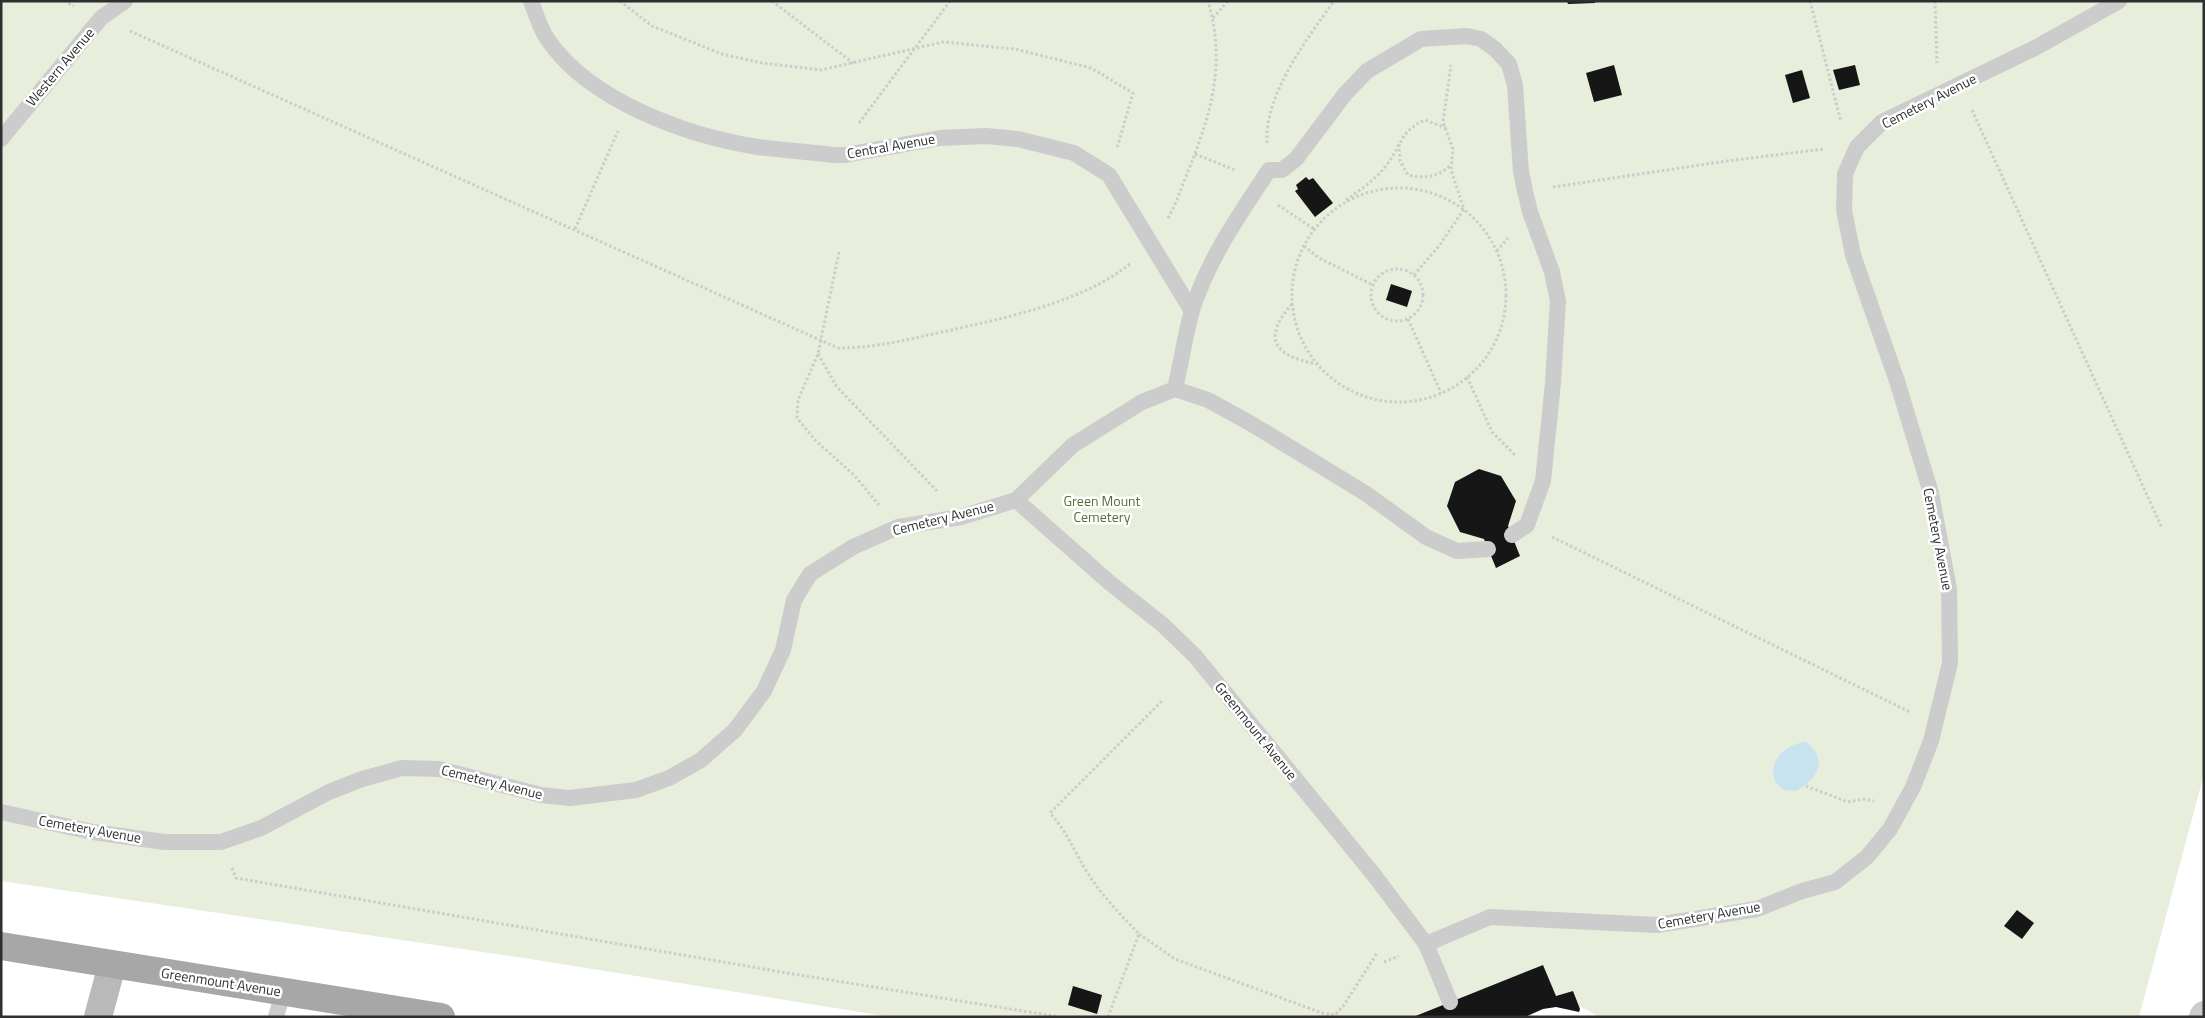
<svg xmlns="http://www.w3.org/2000/svg" width="2205" height="1018" font-family="'Titillium Web',sans-serif">
	<rect width="100%" height="100%" fill="#fff"/>
	<polygon fill="#e7eedb" points="1,1 2204,1 2204,774 2139,1017 1600,1017 1579,1006 1573,991 1556,996 1543,965 1413,1017 891,1017 524,958 1,881"/>
	<path fill="#c6e3ef" d="M1806,742C1829,760 1818,779 1796,791L1784,790C1780,787 1775,783 1774,778C1769,758 1789,743 1806,742Z"/>
	<g fill="#161616">
		<polygon points="1567,1 1595,1 1595,3 1568,4"/>
		<polygon points="1614,65 1622,95 1594,102 1586,73"/>
		<polygon points="1855,65 1860,85 1839,90 1833,70"/>
		<polygon points="1802,70 1810,98 1793,103 1785,75"/>
		<polygon points="1306,177 1309,180 1313,178 1333,203 1315,217 1295,191 1298,189 1296,185"/>
		<polygon points="1391,284 1412,291 1407,307 1386,300"/>
		<polygon points="1479,469 1501,476 1516,501 1508,526 1520,556 1496,568 1484,539 1460,532 1447,506 1455,482"/>
		<polygon points="2017,910 2034,923 2022,939 2004,926"/>
		<polygon points="1543,965 1556,996 1573,991 1580,1009 1579,1012 1556,1007 1543,1009 1525,1017 1413,1017"/>
		<polygon points="1073,986 1102,995 1097,1014 1068,1005"/>
	</g>
	<g fill="none" stroke-linecap="round" stroke-linejoin="round">
		<g stroke="#ccc" stroke-width="3" stroke-dasharray="2.5 2.5" stroke-linecap="butt">
			<polyline points="64,1 74,6"/>
			<polyline points="620,1 652,26 722,54 762,63 821,70 943,42 1015,49 1091,68 1133,93 1117,148"/>
			<polyline points="772,1 853,63"/>
			<polyline points="1810,1 1841,122"/>
			<polyline points="1935,1 1937,63"/>
			<polyline points="1213,18 1228,1"/>
			<path d="M130,31L838,348C878,348 908,339 947,331C1004,318 1084,302 1131,263"/>
			<polyline points="1972,110 2162,528"/>
			<polyline points="859,123 950,1"/>
			<path d="M1267,143C1264,95 1307,39 1334,1"/>
			<path d="M1399,144L1400,161L1408,175C1427,179 1437,177 1451,165"/>
			<polyline points="1195,154 1235,170"/>
			<polyline points="1553,187 1727,161 1824,149"/>
			<circle cx="1399" cy="295" r="107"/>
			<path d="M1346,200C1360,190 1375,180 1385,167C1401,148 1399,131 1425,120L1446,128"/>
			<polyline points="1278,205 1314,229"/>
			<path d="M1168,218C1177,203 1182,185 1189,169C1212,111 1226,63 1208,1"/>
			<polyline points="575,229 618,131"/>
			<polyline points="1304,246 1319,258 1373,285"/>
			<polyline points="1497,251 1508,238"/>
			<polyline points="839,252 818,354 798,400 797,418 816,441 854,475 879,505"/>
			<circle cx="1397" cy="295" r="26"/>
			<polyline points="1414,275 1439,246 1464,209 1451,170 1453,149 1443,122 1451,65"/>
			<path d="M1292,304C1262,339 1273,355 1316,364"/>
			<polyline points="1408,319 1441,393"/>
			<polyline points="818,354 837,387 937,491"/>
			<polyline points="1467,377 1492,432 1516,456"/>
			<polyline points="1552,537 1910,712"/>
			<polyline points="1806,786 1848,802 1864,799 1874,801"/>
			<polyline points="232,868 236,878 793,974 1060,1017"/>
			<polyline points="1139,934 1175,959 1322,1013 1335,1015 1344,1005 1377,953"/>
			<polyline points="1384,962 1399,956"/>
			<path d="M1108,1017L1139,934C1121,915 1103,897 1089,875C1074,852 1069,834 1050,813L1162,701"/>
		</g>
		<g stroke="#ccc" stroke-width="16">
			<path d="M531,1C536,14 540,29 548,40C590,101 687,136 758,147C783,150 809,152 834,155H845L940,138L986,136L1018,139L1074,153L1109,175L1192,311"/>
			<polyline points="1,139 101,18 125,1"/>
			<path d="M1175,389C1181,363 1185,336 1192,310C1209,258 1239,215 1269,170H1282L1296,159L1345,94L1367,71L1421,39L1467,36L1481,39L1495,49L1509,64L1515,85L1521,172L1525,191L1530,212L1552,272L1558,301L1553,383L1543,481L1527,525L1512,535"/>
			<polyline points="1016,500 1110,583 1163,625 1195,656 1374,875 1426,944 1450,1002"/>
			<polyline points="1,812 93,832 164,842 221,842 261,828 329,792 362,779 402,768 439,769 541,795 570,798 636,790 669,778 701,760 735,730 764,691 783,650 794,600 810,574 853,547 898,527 961,517 1016,500 1073,445 1142,402 1175,389 1208,400 1250,423 1365,493 1426,537 1457,551 1488,549"/>
			<polyline points="1426,944 1490,917 1657,925 1757,909 1802,891 1835,882 1867,857 1890,829 1913,787 1931,741 1950,663 1949,589 1931,493 1897,381 1853,255 1844,210 1845,174 1857,147 1882,122 2035,48 2119,1"/>
			<polyline points="276,1017 283,992"/>
		</g>
		<polyline stroke="#ccc" stroke-width="28" points="2203,1017 2204,1015"/>
		<polyline stroke="#b9b9b9" stroke-width="28" points="98,1017 112,965"/>
		<polyline stroke="#a7a7a7" stroke-width="28" points="1,946 441,1017"/>
	</g>
	<g text-anchor="middle" stroke-width="5" stroke-linejoin="round" paint-order="stroke">
		<g font-size="14" fill="#2f2f2f" stroke="#fff">
			<text transform="translate(60 67) rotate(-50)" y="5">Western Avenue</text>
			<text transform="translate(1929 101) rotate(-27)" y="5">Cemetery Avenue</text>
			<text transform="translate(891 146) rotate(-10)" y="5">Central Avenue</text>
			<text transform="translate(943 518) rotate(-14)" y="5">Cemetery Avenue</text>
			<text transform="translate(1938 539) rotate(79)" y="5">Cemetery Avenue</text>
			<text transform="translate(1256 731) rotate(51)" y="5">Greenmount Avenue</text>
			<text transform="translate(492 782) rotate(14)" y="5">Cemetery Avenue</text>
			<text transform="translate(90 829) rotate(10)" y="5">Cemetery Avenue</text>
			<text transform="translate(1709 915) rotate(-10)" y="5">Cemetery Avenue</text>
			<text transform="translate(221 982) rotate(9)" y="5">Greenmount Avenue</text>
		</g>
		<g font-size="14" fill="#576f38" stroke="#fff">
			<text x="1102" y="506">Green Mount<tspan x="1102" dy="16">Cemetery</tspan></text>
		</g>
	</g>
	<rect width="2205" height="1018" fill="none" stroke="#2f2f2f" stroke-width="5"/>
</svg>
